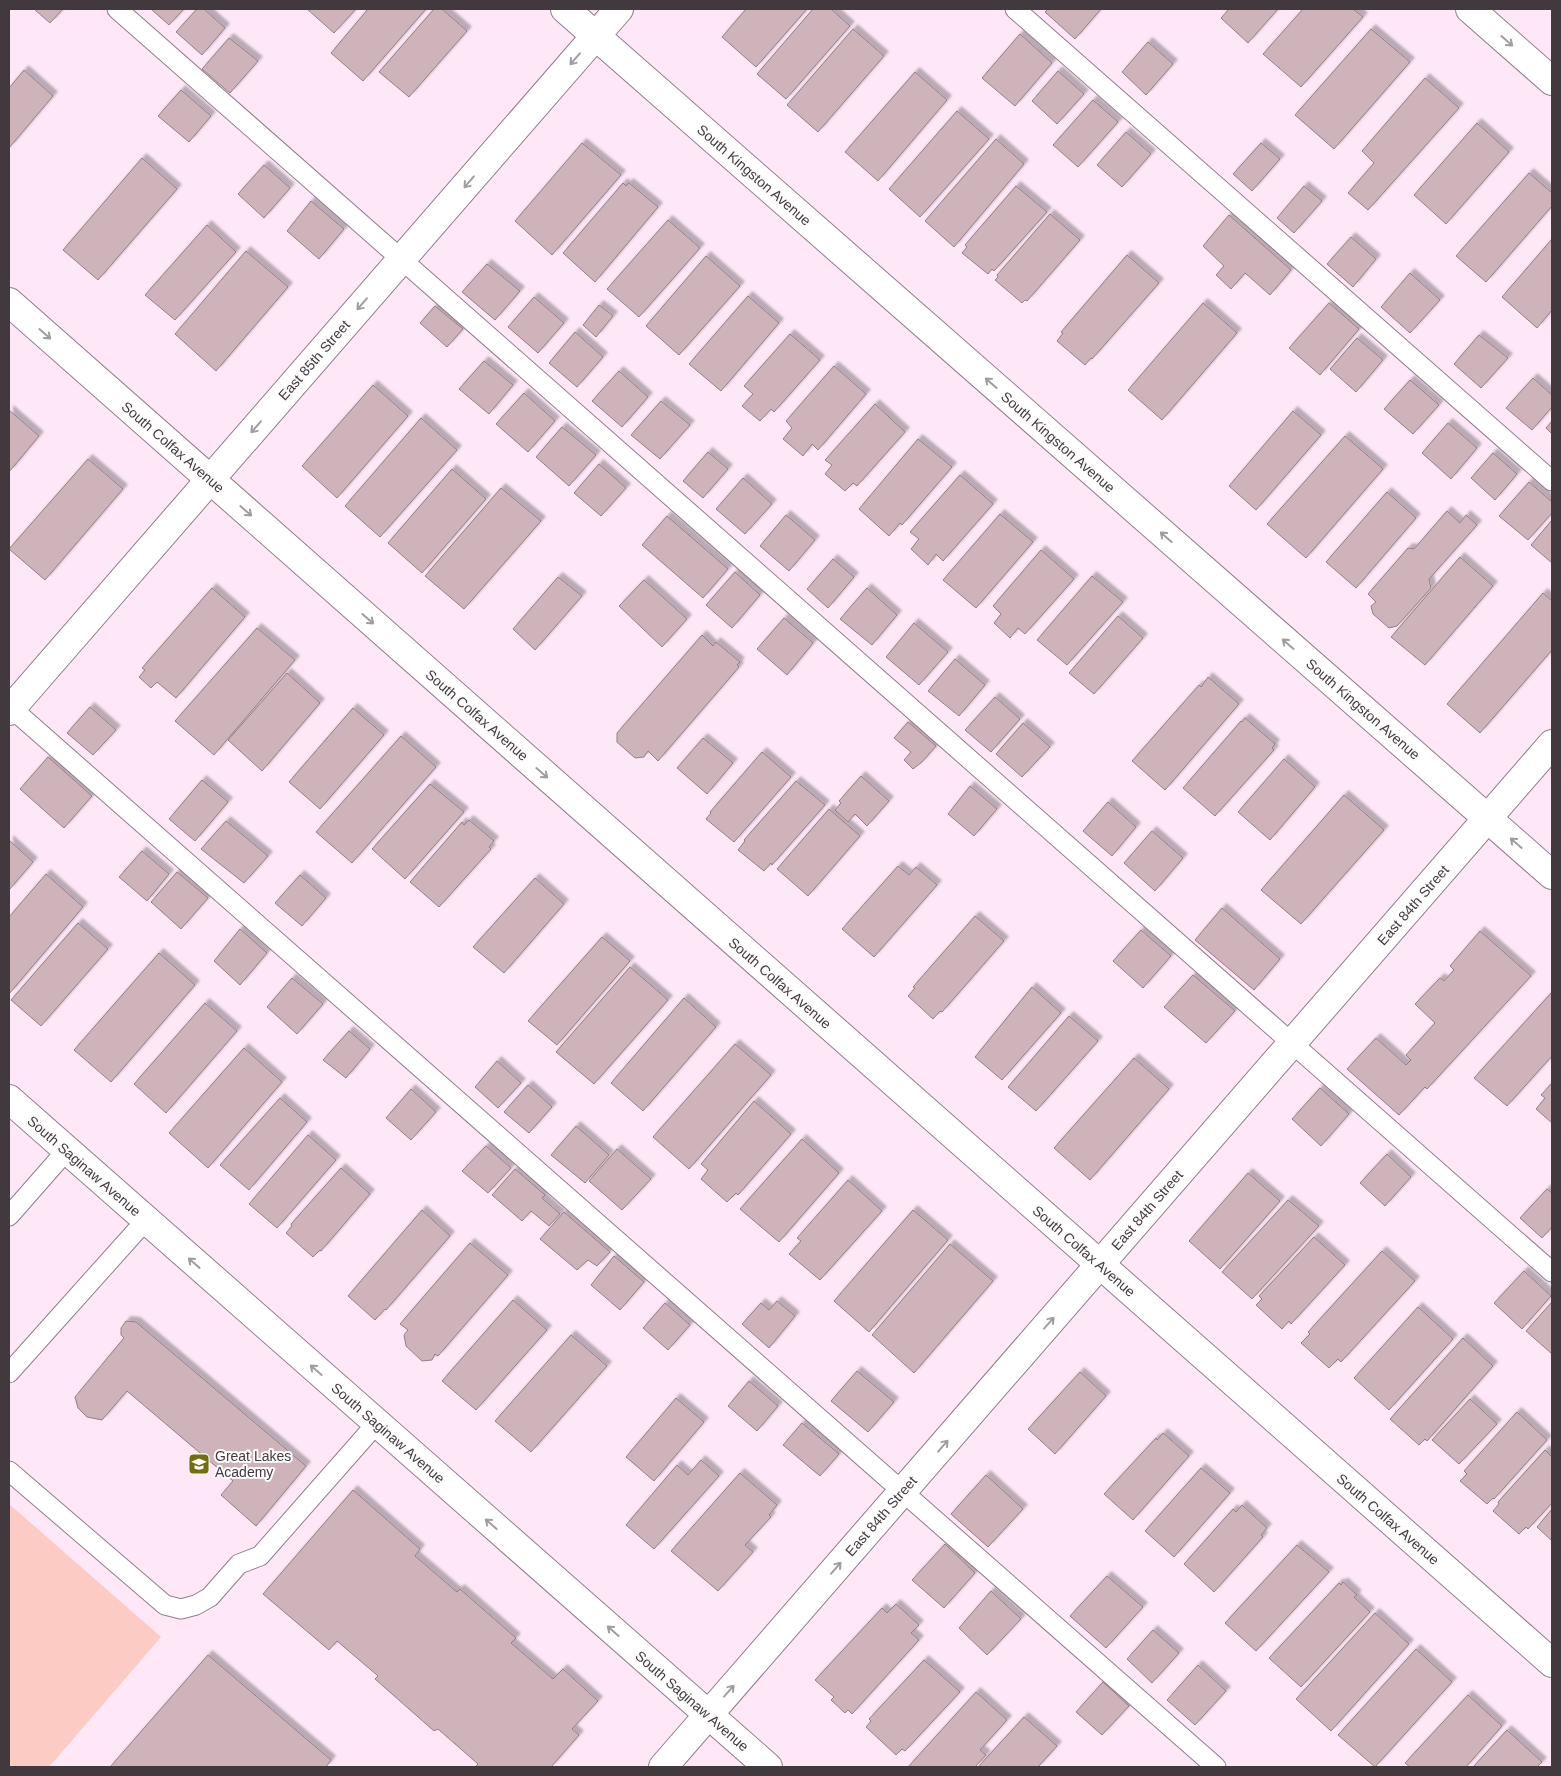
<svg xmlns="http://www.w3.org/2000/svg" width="1561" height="1776" font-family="Helvetica,sans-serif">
	<defs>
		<filter id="shadow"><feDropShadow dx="4.5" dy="-4.5" stdDeviation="1" flood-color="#0004"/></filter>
	</defs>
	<rect width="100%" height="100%" fill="#fee8f7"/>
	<polygon fill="#fbcbc4" points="9,1504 161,1637 49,1767 9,1767"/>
	<g fill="#ceb4ba" stroke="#967e84" filter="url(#shadow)">
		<polygon points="34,9 63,9 50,23"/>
		<polygon points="151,9 184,9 169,25"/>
		<polygon points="197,9 204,9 225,28 202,55 176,32"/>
		<polygon points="307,9 356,9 334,33"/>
		<polygon points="368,9 426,9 363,81 331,53"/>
		<polygon points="434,9 442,9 467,31 409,97 379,72"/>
		<polygon points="746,9 807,9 756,67 722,37"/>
		<polygon points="813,9 831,9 850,26 786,99 757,74"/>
		<polygon points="1048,9 1101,9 1075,39 1045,12"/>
		<polygon points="1229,9 1278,9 1248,43 1221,18"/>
		<polygon points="1303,9 1353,9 1363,17 1301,87 1263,54"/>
		<polygon points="853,29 884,56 818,132 787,105"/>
		<polygon points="1371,29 1410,62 1334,149 1295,115"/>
		<polygon points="1020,34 1052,63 1015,106 982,78"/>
		<polygon points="229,38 258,61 230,93 202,69"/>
		<polygon points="1148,42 1173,64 1146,95 1122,72"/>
		<polygon points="24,70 53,96 9,148 9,88"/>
		<polygon points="1058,71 1084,94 1057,124 1032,101"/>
		<polygon points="915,72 947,100 878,181 845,152"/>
		<polygon points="1425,78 1459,108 1368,210 1348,193 1374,163 1362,151"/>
		<polygon points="181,90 211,116 189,142 158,116"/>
		<polygon points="1093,100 1118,122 1078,167 1053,145"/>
		<polygon points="957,111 989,139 920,217 889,189"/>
		<polygon points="1477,123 1509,152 1446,224 1414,195"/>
		<polygon points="1126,132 1151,154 1122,187 1097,165"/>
		<polygon points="996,139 1024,164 954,247 925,221"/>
		<polygon points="582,143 621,175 552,255 515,221"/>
		<polygon points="1261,143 1280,159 1252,191 1233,174"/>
		<polygon points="142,158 177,189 98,280 63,250"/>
		<polygon points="264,165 290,188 264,218 238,194"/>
		<polygon points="1529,173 1552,193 1552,206 1486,282 1456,256"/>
		<polygon points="623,183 626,186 629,183 658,207 595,282 563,253"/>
		<polygon points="1016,186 1047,212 994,271 992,269 988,274 962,253 967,247 965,245"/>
		<polygon points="1304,186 1322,201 1294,233 1277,218"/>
		<polygon points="311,201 344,229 319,259 287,231"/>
		<polygon points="1050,214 1080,240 1027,301 1025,300 1022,303 995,280 998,277 997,275"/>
		<polygon points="1229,215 1291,270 1270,295 1245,273 1231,289 1216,275 1224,266 1203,246"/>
		<polygon points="668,220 700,248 639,317 607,289"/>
		<polygon points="207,225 236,252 175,320 145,295"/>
		<polygon points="1351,237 1376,259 1353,287 1327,264"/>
		<polygon points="1552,239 1552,310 1537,328 1502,297"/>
		<polygon points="246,251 288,287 216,371 175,334"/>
		<polygon points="1127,255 1159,283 1092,359 1091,358 1085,365 1057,341 1063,333 1061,332"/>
		<polygon points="706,256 740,286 679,355 646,326"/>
		<polygon points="487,264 520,291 495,320 462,292"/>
		<polygon points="1410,273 1440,300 1410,333 1381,307"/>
		<polygon points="748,296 779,323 721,391 689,364"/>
		<polygon points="534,297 564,323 538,353 508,327"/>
		<polygon points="1203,303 1237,333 1162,420 1128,390"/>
		<polygon points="1329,303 1359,329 1320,375 1289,348"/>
		<polygon points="599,305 613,316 596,337 583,325"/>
		<polygon points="435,306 463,329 447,347 420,323"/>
		<polygon points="575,332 603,357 577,387 549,363"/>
		<polygon points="790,334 820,360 774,412 771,409 760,421 742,406 753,394 744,386"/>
		<polygon points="1479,335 1508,358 1481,388 1454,364"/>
		<polygon points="1357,338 1383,360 1356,392 1330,369"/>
		<polygon points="484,361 513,385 489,414 459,389"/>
		<polygon points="834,366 866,394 818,450 812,444 803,456 783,439 792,428 786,421"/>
		<polygon points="619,371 648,397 622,427 592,401"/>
		<polygon points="1533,378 1552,395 1552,407 1532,430 1506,408"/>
		<polygon points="1410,380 1439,405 1413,434 1384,409"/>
		<polygon points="373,385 408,416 337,498 302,466"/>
		<polygon points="524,393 555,421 528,452 496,424"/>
		<polygon points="661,401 690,425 660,459 631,435"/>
		<polygon points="875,404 905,432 857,486 853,483 845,491 825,474 832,465 825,460"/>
		<polygon points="9,410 39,436 9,472"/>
		<polygon points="1293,411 1321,435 1256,510 1229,486"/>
		<polygon points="421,418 457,450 380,537 345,506"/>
		<polygon points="1552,421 1552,434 1546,428"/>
		<polygon points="1448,423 1477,448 1451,479 1422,453"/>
		<polygon points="562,427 596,455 569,486 536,457"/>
		<polygon points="1345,436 1383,469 1306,558 1267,524"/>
		<polygon points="918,439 952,467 902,525 900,523 889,536 859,509"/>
		<polygon points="708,452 728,469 703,498 683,481"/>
		<polygon points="1493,453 1517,474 1495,500 1471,478"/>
		<polygon points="88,459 123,489 45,580 9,549"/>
		<polygon points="599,464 626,488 601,516 574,493"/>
		<polygon points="452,469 486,499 422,573 388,543"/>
		<polygon points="960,475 993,504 943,561 936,554 928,565 911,549 919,539 910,532"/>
		<polygon points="743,478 772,504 745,534 716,509"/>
		<polygon points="1529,482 1552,502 1552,513 1528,540 1499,516"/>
		<polygon points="501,488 541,521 464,609 425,576"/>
		<polygon points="1387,492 1416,518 1356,588 1326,562"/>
		<polygon points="1447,511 1460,523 1466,515 1477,525 1429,579 1431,588 1397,626 1389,628 1373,614 1371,606 1376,602 1368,594 1408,548 1414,549"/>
		<polygon points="1000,514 1033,542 976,608 943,580"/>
		<polygon points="786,515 815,540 789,571 760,546"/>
		<polygon points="667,516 728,569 703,598 642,545"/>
		<polygon points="1552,520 1552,563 1531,545"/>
		<polygon points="1041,550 1074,579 1025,634 1018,628 1010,638 994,623 1001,614 993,606"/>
		<polygon points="1460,557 1493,586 1425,665 1391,637"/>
		<polygon points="833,559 854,577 828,608 807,589"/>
		<polygon points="735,572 760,595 732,628 706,605"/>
		<polygon points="1092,576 1123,602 1067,665 1037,640"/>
		<polygon points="558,577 582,596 535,650 513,629"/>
		<polygon points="644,580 687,619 662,647 619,606"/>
		<polygon points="212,588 245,617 176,698 157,682 151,688 139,677 145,670 142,668"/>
		<polygon points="867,588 897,615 872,645 840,619"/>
		<polygon points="1543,593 1552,601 1552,650 1480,733 1447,704"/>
		<polygon points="1118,616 1143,638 1094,694 1069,673"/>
		<polygon points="784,618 813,643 787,675 757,649"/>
		<polygon points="914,623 948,652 919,685 886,657"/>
		<polygon points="257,628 295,660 214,755 175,721"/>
		<polygon points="702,635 713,646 716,642 740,662 737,665 739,667 658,761 648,751 644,757 635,758 617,742 617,733"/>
		<polygon points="955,659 985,685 959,716 928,691"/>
		<polygon points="287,673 320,703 262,771 228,740"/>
		<polygon points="1208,677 1239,704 1165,790 1132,761 1199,685 1201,687"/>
		<polygon points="995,697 1020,719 991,752 965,730"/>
		<polygon points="90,707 116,730 93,755 67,733"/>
		<polygon points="353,708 384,735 320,809 289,782"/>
		<polygon points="1245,718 1275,744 1272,748 1274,750 1215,816 1183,788 1241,721 1242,722"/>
		<polygon points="908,722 936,746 922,762 913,769 904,760 911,752 894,738"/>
		<polygon points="1023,723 1050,747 1022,777 996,754"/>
		<polygon points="401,736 436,767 352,863 316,832"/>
		<polygon points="703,738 733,763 707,794 677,768"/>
		<polygon points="762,752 791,777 734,842 706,819 711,813 710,812"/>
		<polygon points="48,757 92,796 64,828 20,789"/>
		<polygon points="1284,759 1315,787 1270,840 1238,812"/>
		<polygon points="861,776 889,801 867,826 855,814 848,822 835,810 841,803 839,801"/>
		<polygon points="202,780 228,802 195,841 169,819"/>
		<polygon points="796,781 825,805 772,865 771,863 764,871 738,850 745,841 744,840"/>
		<polygon points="430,784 464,812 405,879 372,849"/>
		<polygon points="970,786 997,809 974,836 948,814"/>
		<polygon points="1344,795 1384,830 1301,924 1261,890"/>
		<polygon points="1108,802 1136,827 1112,856 1083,831"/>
		<polygon points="829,809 860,836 808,896 777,869"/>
		<polygon points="469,820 494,841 489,847 491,849 439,907 410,882 462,822 464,825"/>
		<polygon points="226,821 268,856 244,883 201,849"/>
		<polygon points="1152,831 1183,858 1155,891 1124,863"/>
		<polygon points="9,840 33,862 9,890"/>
		<polygon points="142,851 169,874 147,901 119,877"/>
		<polygon points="898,866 909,875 916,867 937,885 874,957 842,929"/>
		<polygon points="177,872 208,898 181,929 151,902"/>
		<polygon points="46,874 83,907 9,994 9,917"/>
		<polygon points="300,875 326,898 302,926 275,903"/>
		<polygon points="535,878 564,904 504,973 473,947"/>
		<polygon points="1222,908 1280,959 1254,990 1195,940"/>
		<polygon points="975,916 1004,941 942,1012 940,1011 933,1019 908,996 915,988 913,987"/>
		<polygon points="78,923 108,949 41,1026 11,1000"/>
		<polygon points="240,929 267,953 240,985 214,961"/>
		<polygon points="1141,930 1171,956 1143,988 1113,961"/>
		<polygon points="1480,931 1531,976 1427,1089 1425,1087 1399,1115 1347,1069 1376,1038 1406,1065 1411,1060 1406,1055 1435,1023 1415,1004 1440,978 1444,981 1454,970 1450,966"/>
		<polygon points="602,937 630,961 557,1045 528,1021"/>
		<polygon points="159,953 195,985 111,1082 74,1050"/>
		<polygon points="630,967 668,1000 594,1084 556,1052"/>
		<polygon points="1193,975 1235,1011 1206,1043 1164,1007"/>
		<polygon points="292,978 323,1004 297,1034 267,1007"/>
		<polygon points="1032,987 1061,1013 1002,1080 975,1057"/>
		<polygon points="1552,992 1552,1056 1507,1106 1474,1078"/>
		<polygon points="684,998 716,1027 643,1111 611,1083"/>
		<polygon points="205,1003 237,1031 166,1113 134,1084"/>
		<polygon points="1069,1016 1098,1041 1036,1111 1008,1087"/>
		<polygon points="349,1031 370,1049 346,1078 323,1060"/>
		<polygon points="735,1044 771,1075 689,1169 653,1137"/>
		<polygon points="244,1048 282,1082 208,1168 169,1133"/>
		<polygon points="1134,1058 1169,1089 1090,1180 1054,1148"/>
		<polygon points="497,1061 521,1083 498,1108 475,1087"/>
		<polygon points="1552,1083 1552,1123 1536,1109 1545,1098 1541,1095"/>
		<polygon points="528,1085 552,1107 529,1133 504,1112"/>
		<polygon points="1320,1088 1349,1114 1321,1146 1292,1119"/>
		<polygon points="411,1089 436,1112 411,1140 386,1118"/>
		<polygon points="280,1098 307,1122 249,1190 220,1165"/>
		<polygon points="754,1101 791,1134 738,1195 736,1193 727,1202 701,1179 708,1170 701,1164"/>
		<polygon points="576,1126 609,1155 585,1183 551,1155"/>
		<polygon points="308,1135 336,1160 277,1228 249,1204"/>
		<polygon points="802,1139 839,1173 779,1242 740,1209"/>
		<polygon points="486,1146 511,1168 488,1193 462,1171"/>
		<polygon points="617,1149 651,1179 622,1210 589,1181"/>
		<polygon points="1387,1154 1411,1177 1385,1206 1360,1183"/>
		<polygon points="341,1168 370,1194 321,1251 320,1250 313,1257 286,1233 292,1226 291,1224"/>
		<polygon points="515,1169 545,1195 542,1198 560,1214 549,1226 531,1211 522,1221 492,1195"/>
		<polygon points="1248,1173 1280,1201 1220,1269 1189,1241"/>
		<polygon points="848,1180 882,1211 820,1280 789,1254 801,1241 797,1238"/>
		<polygon points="1547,1189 1552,1193 1552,1227 1542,1238 1520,1218"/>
		<polygon points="1288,1200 1319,1226 1252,1299 1222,1272"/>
		<polygon points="422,1210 450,1236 386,1310 385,1309 375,1320 348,1296"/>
		<polygon points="913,1210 948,1240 869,1332 834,1301"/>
		<polygon points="564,1212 610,1252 597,1266 588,1260 577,1270 540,1239"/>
		<polygon points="1314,1237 1345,1265 1291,1324 1289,1321 1282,1329 1256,1305 1262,1299 1259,1296"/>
		<polygon points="470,1243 508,1275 438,1356 435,1354 432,1360 422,1361 406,1346 404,1335 408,1330 400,1324"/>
		<polygon points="950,1244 993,1281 914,1373 872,1335"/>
		<polygon points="1382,1251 1415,1281 1341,1362 1338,1359 1329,1368 1301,1343 1310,1334 1308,1332"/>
		<polygon points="614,1256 644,1282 620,1310 591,1285"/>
		<polygon points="1524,1271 1551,1296 1522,1329 1494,1303"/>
		<polygon points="513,1300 547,1330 476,1410 442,1381"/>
		<polygon points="777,1301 795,1316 769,1348 742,1324 761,1303 769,1310"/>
		<polygon points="1552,1302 1552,1354 1526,1331"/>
		<polygon points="665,1303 690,1325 668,1350 643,1328"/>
		<polygon points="1418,1307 1453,1339 1389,1410 1354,1378"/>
		<polygon points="126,1321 136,1322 306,1466 256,1526 221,1495 233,1481 127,1391 102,1420 87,1417 78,1408 75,1397 124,1338 121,1335 121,1328"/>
		<polygon points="571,1335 607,1366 531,1452 495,1421"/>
		<polygon points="1463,1338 1493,1366 1427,1441 1425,1439 1419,1445 1390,1419"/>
		<polygon points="857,1371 894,1402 868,1432 831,1401"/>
		<polygon points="1080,1372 1106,1396 1055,1454 1028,1429"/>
		<polygon points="749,1381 778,1406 757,1431 728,1406"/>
		<polygon points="676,1398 704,1422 654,1481 626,1457"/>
		<polygon points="1470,1399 1497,1424 1459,1464 1432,1440"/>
		<polygon points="1517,1412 1547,1440 1494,1499 1493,1498 1487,1504 1460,1481 1467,1474 1464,1471"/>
		<polygon points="802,1423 839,1454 820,1476 783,1445"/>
		<polygon points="1163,1433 1189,1456 1133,1520 1104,1494 1156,1438 1157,1440"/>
		<polygon points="1545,1450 1552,1457 1552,1503 1528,1529 1526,1527 1519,1534 1493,1511 1499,1504 1498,1502"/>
		<polygon points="701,1460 719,1476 654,1549 626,1525 677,1465 688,1475"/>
		<polygon points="1201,1468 1230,1493 1174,1557 1145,1531"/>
		<polygon points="740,1473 777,1505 769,1515 771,1517 745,1545 753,1552 718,1591 671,1551"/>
		<polygon points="986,1475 1023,1509 988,1547 951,1514"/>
		<polygon points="353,1490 420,1549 415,1556 457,1592 460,1589 516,1638 511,1643 553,1679 563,1669 598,1701 572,1729 579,1735 551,1767 475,1767 478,1764 438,1729 434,1731 375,1679 378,1676 337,1641 329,1650 263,1594"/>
		<polygon points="1242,1505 1267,1528 1261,1535 1263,1537 1214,1592 1184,1564 1233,1509 1236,1512"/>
		<polygon points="1552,1509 1552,1541 1537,1527"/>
		<polygon points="945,1544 975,1573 944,1608 912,1580"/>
		<polygon points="1297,1545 1329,1572 1256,1651 1225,1623"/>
		<polygon points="1107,1576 1143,1607 1106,1648 1070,1616"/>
		<polygon points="1343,1582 1357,1595 1354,1597 1370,1612 1301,1687 1269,1658 1339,1583 1341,1585"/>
		<polygon points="991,1591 1021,1619 987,1655 959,1628"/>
		<polygon points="896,1604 919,1625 911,1633 919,1640 852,1714 848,1710 845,1713 831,1700 834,1697 815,1680 882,1608 887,1613"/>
		<polygon points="1375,1613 1409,1644 1331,1731 1296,1699"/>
		<polygon points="1153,1630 1179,1653 1152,1683 1127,1659"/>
		<polygon points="1416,1649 1452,1682 1375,1767 1338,1735"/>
		<polygon points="208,1655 331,1760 326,1767 110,1767"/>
		<polygon points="924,1660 960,1692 905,1751 902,1749 896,1755 866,1727 871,1721 869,1719"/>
		<polygon points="1198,1665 1226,1691 1195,1725 1167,1700"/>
		<polygon points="1103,1682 1129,1706 1102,1735 1076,1712"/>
		<polygon points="976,1692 1007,1720 980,1750 986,1755 975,1767 908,1767"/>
		<polygon points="1468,1695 1502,1726 1466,1767 1410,1767 1405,1763"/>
		<polygon points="1024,1717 1057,1746 1038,1767 978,1767"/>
		<polygon points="1507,1730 1542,1762 1537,1767 1473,1767"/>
	</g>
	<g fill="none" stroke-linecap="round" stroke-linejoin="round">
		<g stroke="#917d8b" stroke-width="21">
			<g id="lane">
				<polyline points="117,9 1552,1272"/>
				<polyline points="1015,9 1552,481"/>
				<polyline points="9,706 1216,1767"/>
				<polyline points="9,1216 67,1150"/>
				<polyline points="9,1373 146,1220"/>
				<polyline points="9,1471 165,1605 181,1609 196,1605 210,1597 239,1564 260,1556 377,1423"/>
			</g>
		</g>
		<g stroke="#917d8b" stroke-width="30">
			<g id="street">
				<polyline points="565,9 1552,875"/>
				<polyline points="1470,9 1552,81"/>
				<polyline points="9,302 1552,1663"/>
				<polyline points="9,711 619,9"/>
				<polyline points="9,1099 768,1767"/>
				<polyline points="663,1767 1552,744"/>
			</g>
		</g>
		<use href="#lane" stroke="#fff" stroke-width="19"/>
		<use href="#street" stroke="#fff" stroke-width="28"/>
	</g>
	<defs><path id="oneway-shaft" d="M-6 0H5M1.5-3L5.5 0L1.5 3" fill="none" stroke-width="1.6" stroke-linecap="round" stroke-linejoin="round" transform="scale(1.25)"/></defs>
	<g stroke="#a09c9f">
		<use href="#oneway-shaft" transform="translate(1507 41) rotate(41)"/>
		<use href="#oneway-shaft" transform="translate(575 59) rotate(131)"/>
		<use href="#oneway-shaft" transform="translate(469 182) rotate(131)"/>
		<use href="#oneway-shaft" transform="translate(362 304) rotate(131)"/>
		<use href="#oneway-shaft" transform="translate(45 334) rotate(41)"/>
		<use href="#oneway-shaft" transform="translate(991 383) rotate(-139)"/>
		<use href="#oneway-shaft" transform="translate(256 427) rotate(131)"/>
		<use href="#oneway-shaft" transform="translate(246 511) rotate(41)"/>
		<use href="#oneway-shaft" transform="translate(1166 537) rotate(-139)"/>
		<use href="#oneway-shaft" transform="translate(368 619) rotate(41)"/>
		<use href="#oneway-shaft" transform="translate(1288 644) rotate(-139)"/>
		<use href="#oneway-shaft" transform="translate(542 773) rotate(41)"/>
		<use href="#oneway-shaft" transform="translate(1516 843) rotate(-139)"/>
		<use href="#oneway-shaft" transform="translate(194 1263) rotate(-139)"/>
		<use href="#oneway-shaft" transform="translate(1049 1323) rotate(-49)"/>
		<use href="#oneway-shaft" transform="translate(316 1370) rotate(-139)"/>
		<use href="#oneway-shaft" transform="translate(943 1446) rotate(-49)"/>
		<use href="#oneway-shaft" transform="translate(491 1524) rotate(-139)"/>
		<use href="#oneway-shaft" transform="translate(836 1568) rotate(-49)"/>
		<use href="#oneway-shaft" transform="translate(613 1631) rotate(-139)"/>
		<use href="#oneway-shaft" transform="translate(729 1691) rotate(-49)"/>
	</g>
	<defs>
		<g id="school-square" transform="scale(1.125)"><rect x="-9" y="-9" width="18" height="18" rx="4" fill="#726e0d" stroke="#fcfcfc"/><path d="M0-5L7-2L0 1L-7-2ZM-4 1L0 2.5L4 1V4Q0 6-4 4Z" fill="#fff"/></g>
	</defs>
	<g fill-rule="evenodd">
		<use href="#school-square" x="199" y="1464"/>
	</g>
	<g text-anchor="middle" stroke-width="4" stroke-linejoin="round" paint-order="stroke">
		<g font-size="14" fill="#42393f" stroke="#fcfcfc">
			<text transform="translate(754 175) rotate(41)" y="5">South Kingston Avenue</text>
			<text transform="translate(314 360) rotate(-49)" y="5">East 85th Street</text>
			<text transform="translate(1058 442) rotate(41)" y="5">South Kingston Avenue</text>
			<text transform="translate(173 447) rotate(41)" y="5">South Colfax Avenue</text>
			<text transform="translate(1363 709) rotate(41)" y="5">South Kingston Avenue</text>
			<text transform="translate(477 715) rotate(41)" y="5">South Colfax Avenue</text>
			<text transform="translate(1413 905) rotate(-49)" y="5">East 84th Street</text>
			<text transform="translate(780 983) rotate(41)" y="5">South Colfax Avenue</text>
			<text transform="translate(84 1166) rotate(41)" y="5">South Saginaw Avenue</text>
			<text transform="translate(1147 1210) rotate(-49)" y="5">East 84th Street</text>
			<text transform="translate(1084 1251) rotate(41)" y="5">South Colfax Avenue</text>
			<text transform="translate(388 1433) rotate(41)" y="5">South Saginaw Avenue</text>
			<text transform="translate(881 1516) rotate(-49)" y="5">East 84th Street</text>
			<text transform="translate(1388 1519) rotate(41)" y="5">South Colfax Avenue</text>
			<text transform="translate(692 1701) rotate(41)" y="5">South Saginaw Avenue</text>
		</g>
		<g font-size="14" fill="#42393f" stroke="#fcfcfc" text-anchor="start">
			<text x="215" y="1461">Great Lakes<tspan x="215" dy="16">Academy</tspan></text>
		</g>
	</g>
	<rect width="1561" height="1776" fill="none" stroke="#42393f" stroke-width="20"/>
</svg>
